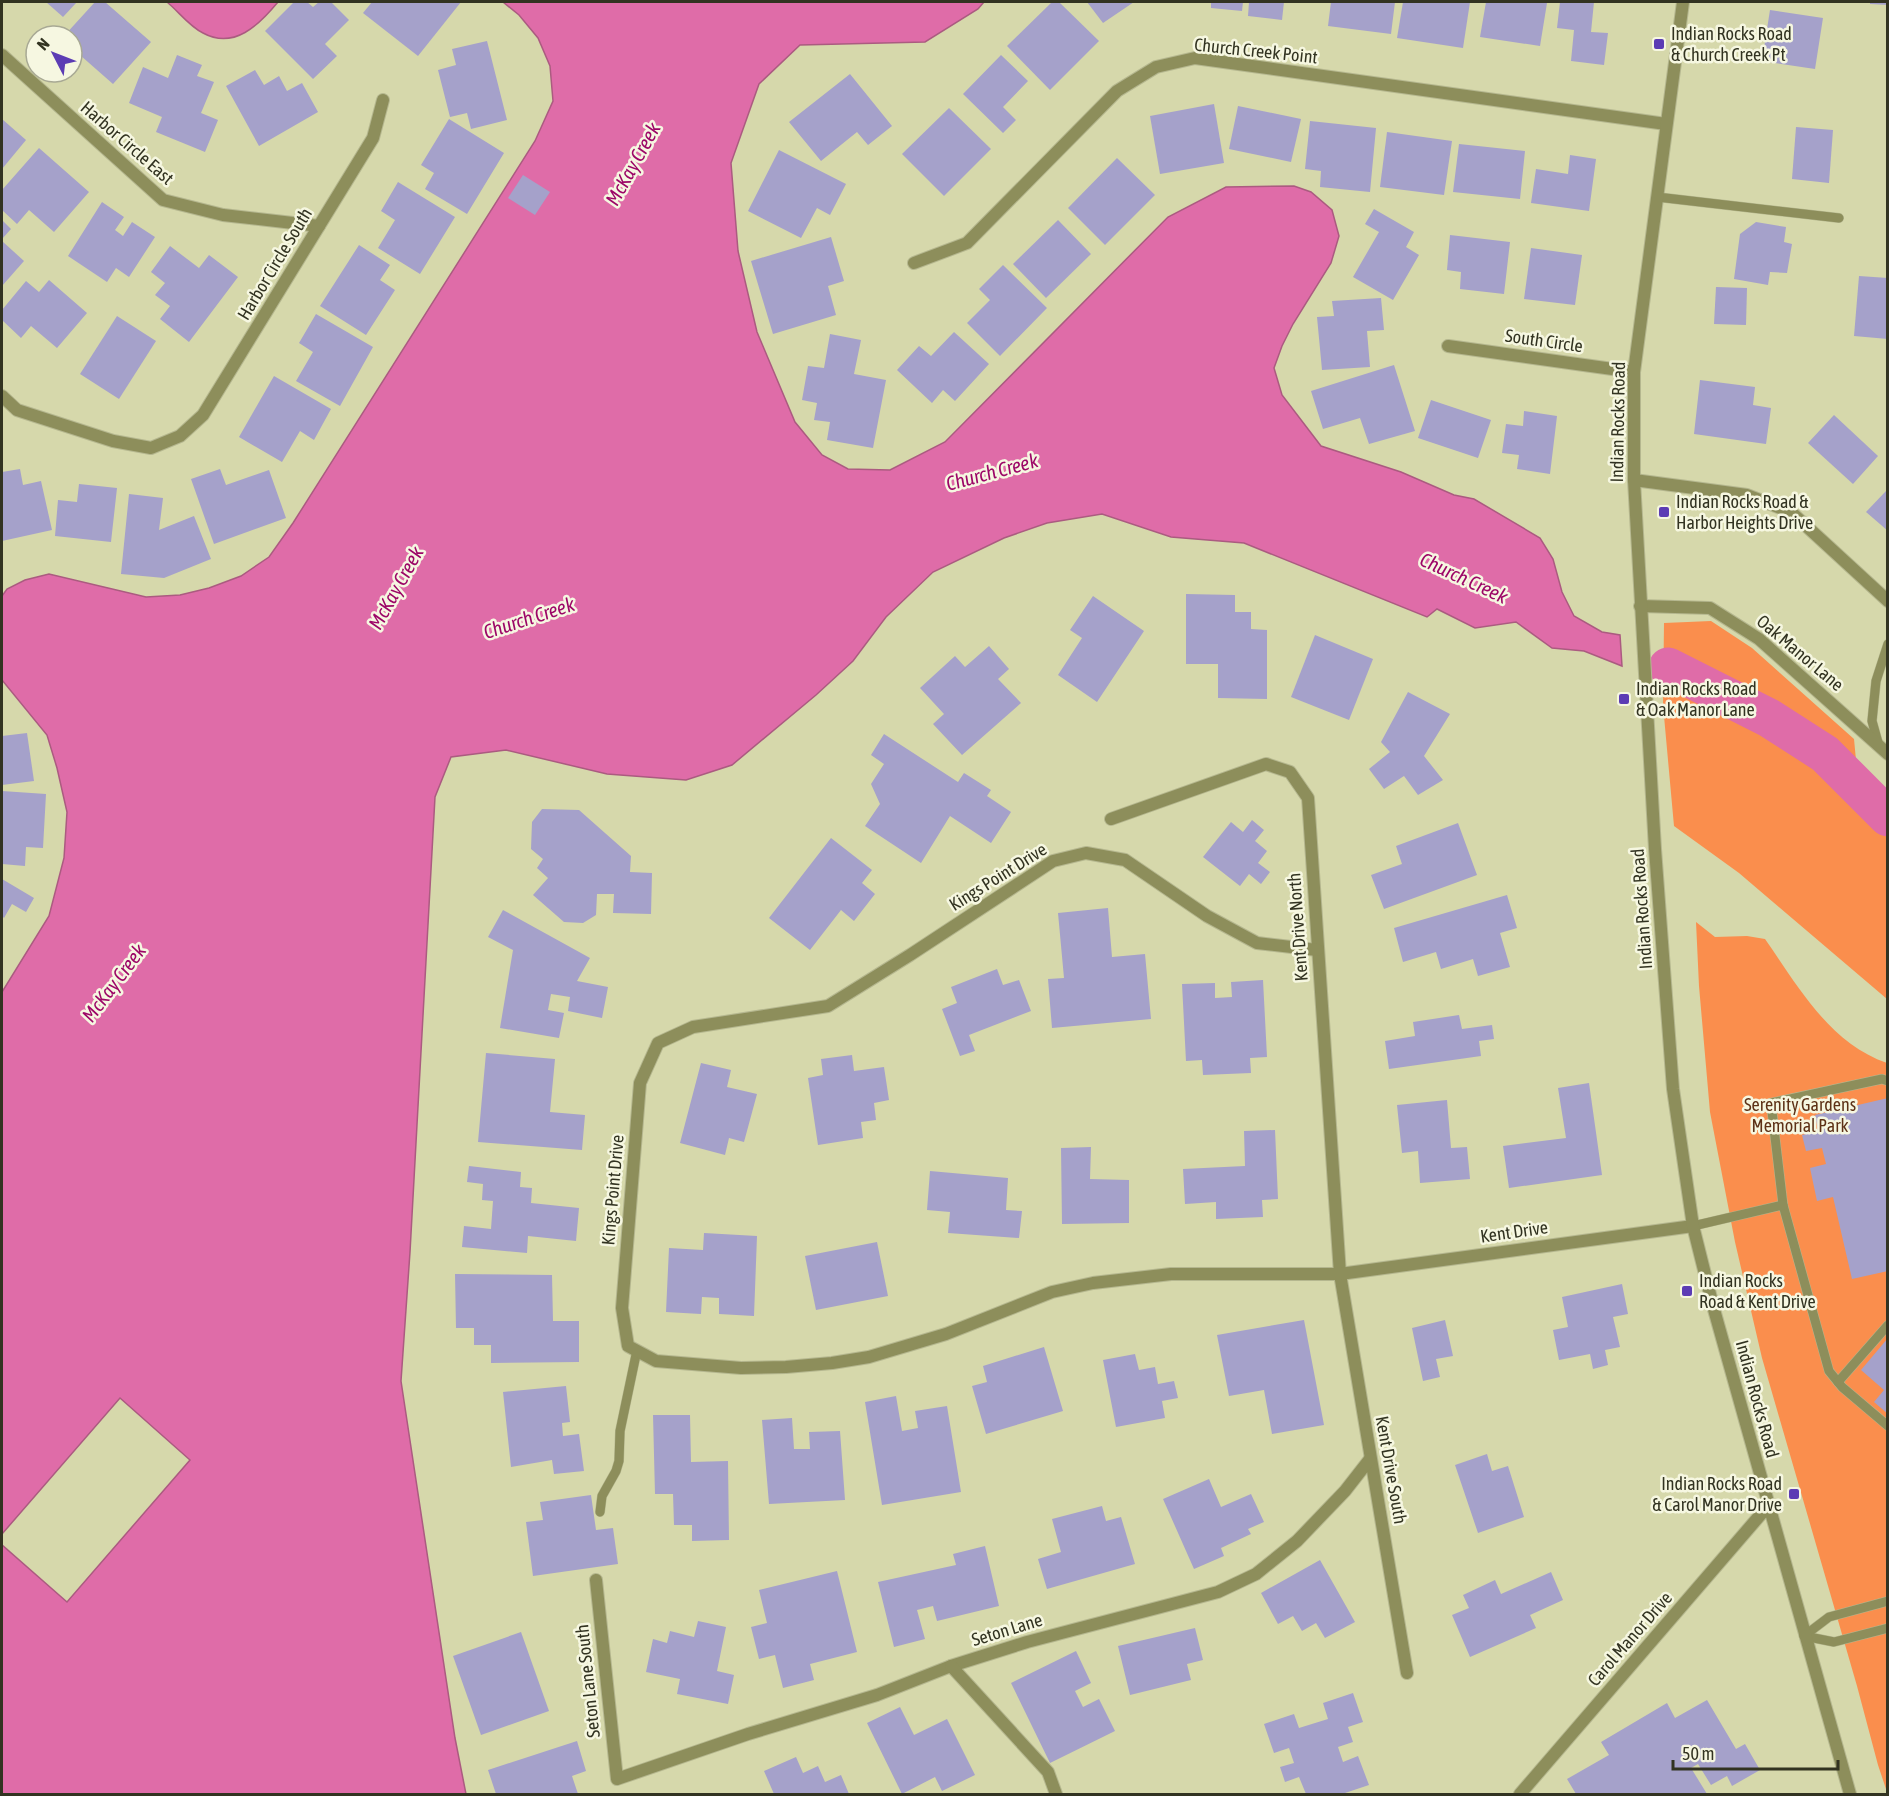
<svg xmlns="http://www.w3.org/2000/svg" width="1889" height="1796" font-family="'Asap Condensed',sans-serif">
	<rect width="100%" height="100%" fill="#d6d8ab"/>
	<g fill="#fa8e4d">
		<polygon points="1711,621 1752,648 1854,739 1858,781 1887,816 1887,999 1739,873 1674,826 1663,705 1664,623"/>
		<path d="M1696,922L1715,937L1747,936L1765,939C1798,986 1829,1043 1887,1063V1792L1878,1765L1857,1686L1762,1358L1735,1242L1710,1112L1699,986Z"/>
	</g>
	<g fill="#df6ca8" stroke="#ab5b80" stroke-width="1.5">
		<path d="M167,2H278C259,25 234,50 203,33C190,27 178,11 167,2Z"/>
		<polygon points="503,2 984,2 978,9 925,42 800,45 759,84 731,163 738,251 757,332 795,422 822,455 848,469 890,470 945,442 1168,217 1226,187 1294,186 1311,192 1332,210 1339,236 1331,263 1293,324 1282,346 1274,368 1282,395 1321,446 1401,472 1454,495 1474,499 1540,538 1553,559 1562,592 1574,616 1602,632 1620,635 1622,666 1584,651 1552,648 1516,622 1475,628 1437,609 1427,617 1244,543 1171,537 1102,514 1047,523 1004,538 933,572 886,617 853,661 816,695 732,765 686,780 607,774 506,750 451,757 435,797 410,1252 401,1381 455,1738 466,1794 2,1794 2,1545 67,1602 190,1460 120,1398 2,1534 2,992 49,916 64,858 67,812 57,768 47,735 2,680 2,596 7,589 25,580 49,574 146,597 180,595 209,588 241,576 269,557 293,523 535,141 553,101 550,66 538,38 519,15"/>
	</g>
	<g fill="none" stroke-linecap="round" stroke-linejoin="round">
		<polyline stroke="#df6ca8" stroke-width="39" points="1668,667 1769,718 1825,754 1888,817"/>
	</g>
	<g fill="#a5a1ca">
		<polygon points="46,2 77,2 63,17"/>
		<polygon points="95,2 105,2 151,42 113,84 72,48 72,36 64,36"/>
		<polygon points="294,2 307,2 313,7 319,2 331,2 349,20 325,44 337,56 313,79 265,31"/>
		<polygon points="372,2 461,2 418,56 363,13"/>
		<polygon points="1052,2 1059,2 1099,41 1050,90 1007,46"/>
		<polygon points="1087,2 1134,2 1103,23"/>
		<polygon points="1211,2 1243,2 1242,11 1211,8"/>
		<polygon points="1249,2 1284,2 1282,20 1248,16"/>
		<polygon points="1331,2 1395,2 1391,34 1328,26"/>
		<polygon points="1403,2 1470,2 1463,48 1397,38"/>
		<polygon points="1486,2 1547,3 1540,46 1480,37"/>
		<polygon points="1560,2 1594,2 1591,32 1608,33 1604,65 1571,61 1574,30 1557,28"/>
		<polygon points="1870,2 1888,2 1888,5 1870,4"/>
		<polygon points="1770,10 1823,18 1815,69 1762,61"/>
		<polygon points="487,41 507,120 471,129 467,113 450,117 438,70 456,65 452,49"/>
		<polygon points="177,55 202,65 197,76 214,82 201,113 218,120 205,152 156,132 162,117 129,103 143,67 168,78"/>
		<polygon points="1001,55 1028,81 1003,107 1016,120 1003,133 963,94"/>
		<polygon points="255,70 264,85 279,76 287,91 302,83 318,112 259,146 226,86"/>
		<polygon points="850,74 892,126 868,145 857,132 821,161 789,122"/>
		<polygon points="1214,104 1224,163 1160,174 1150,116"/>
		<polygon points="1238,106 1301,119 1291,162 1229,149"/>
		<polygon points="949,108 991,149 944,196 902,154"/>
		<polygon points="2,119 26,140 2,169"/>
		<polygon points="449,119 504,153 467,214 425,189 434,173 421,165"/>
		<polygon points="1310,121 1376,128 1370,192 1320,187 1321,171 1305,169"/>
		<polygon points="1796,127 1833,130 1829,183 1792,179"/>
		<polygon points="1387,132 1452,141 1444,195 1380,187"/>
		<polygon points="1459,144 1525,151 1520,199 1453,192"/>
		<polygon points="39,148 89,192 54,232 29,210 17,224 2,210 2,190"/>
		<polygon points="779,150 846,184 830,215 817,208 801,238 748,211"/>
		<polygon points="1570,155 1596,159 1589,211 1531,203 1536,169 1568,174"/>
		<polygon points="1117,158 1155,195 1105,245 1068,208"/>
		<polygon points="523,175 550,192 535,215 508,198"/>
		<polygon points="398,182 455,217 420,274 378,248 395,220 381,211"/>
		<polygon points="102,202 124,217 115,230 123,236 132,222 155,237 129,277 116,268 107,282 68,256"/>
		<polygon points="1374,209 1414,232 1406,247 1419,255 1393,300 1353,277 1379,232 1365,224"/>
		<polygon points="2,220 11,229 2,239"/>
		<polygon points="1058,220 1091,254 1046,298 1013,264"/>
		<polygon points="1756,222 1786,227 1784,242 1792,244 1787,273 1770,272 1768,285 1734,279 1740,234"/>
		<polygon points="1450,235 1510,242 1504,294 1460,289 1461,272 1447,270"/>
		<polygon points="831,237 844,281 828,286 836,315 773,334 751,261"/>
		<polygon points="2,241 24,261 2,286"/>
		<polygon points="359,245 390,265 380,280 395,290 366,335 320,306"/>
		<polygon points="170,246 199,268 209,255 238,277 189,342 160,319 170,306 155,295 165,283 151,272"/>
		<polygon points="1531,248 1582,255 1575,305 1524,299"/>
		<polygon points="1003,265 1047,308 1000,356 967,323 990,300 979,289"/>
		<polygon points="1859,276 1888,278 1888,339 1854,336"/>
		<polygon points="49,280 87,313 57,348 31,326 21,338 2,320 2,310 26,281 39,292"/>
		<polygon points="1716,287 1747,288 1746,325 1714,324"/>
		<polygon points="1381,298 1384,330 1367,331 1370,367 1322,370 1317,317 1334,316 1332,301"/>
		<polygon points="316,314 373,347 340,406 296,381 313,352 299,343"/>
		<polygon points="117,316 156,341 119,399 80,374"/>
		<polygon points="954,332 989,364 955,401 943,390 932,403 897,370 919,346 931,356"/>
		<polygon points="830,334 861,340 854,374 886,380 873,448 827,440 830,422 814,420 817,403 802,400 808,366 824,368"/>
		<polygon points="1394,365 1415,431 1369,444 1360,418 1323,429 1311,391"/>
		<polygon points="274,376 331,409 314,440 300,431 282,462 239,437"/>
		<polygon points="1700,380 1755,387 1753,405 1771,408 1766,444 1694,434"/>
		<polygon points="1431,400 1491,420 1478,458 1418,438"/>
		<polygon points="1524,411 1557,416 1550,474 1517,469 1519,455 1502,453 1506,424 1523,426"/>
		<polygon points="1834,415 1878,456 1853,484 1808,443"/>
		<polygon points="20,469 23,485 41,481 52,530 2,541 2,472"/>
		<polygon points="220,469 226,485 269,470 286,518 214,544 191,479"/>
		<polygon points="79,484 117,488 111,542 55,536 58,500 77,502"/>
		<polygon points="1886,491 1888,493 1888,531 1866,512"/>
		<polygon points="129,494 163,498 159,530 194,516 211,559 164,578 121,574"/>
		<polygon points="1186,594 1235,595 1235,612 1251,612 1251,629 1267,630 1267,699 1218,698 1218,664 1186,664"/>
		<polygon points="1093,596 1144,631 1097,702 1058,675 1082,638 1070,630"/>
		<polygon points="1315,635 1373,659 1349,720 1291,697"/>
		<polygon points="989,646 1009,669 998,679 1021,703 962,755 933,724 944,714 920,688 955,656 965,667"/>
		<polygon points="1408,692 1450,714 1424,756 1443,780 1418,795 1404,776 1384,789 1369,769 1390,752 1381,742"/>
		<polygon points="27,733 34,781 2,785 2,736"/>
		<polygon points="884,734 958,782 964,773 991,790 987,796 1011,812 991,843 950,816 921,863 865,826 880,804 871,784 884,764 871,755"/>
		<polygon points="2,791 46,794 43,848 26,847 25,866 2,864"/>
		<polygon points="542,809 579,810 631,856 630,872 652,873 651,914 613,913 614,894 597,894 596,915 583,923 564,922 533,895 548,878 537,868 543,859 531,849 532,822"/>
		<polygon points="1252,820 1264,830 1255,841 1267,851 1258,863 1270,872 1261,884 1249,874 1240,886 1203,857 1231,822 1243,832"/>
		<polygon points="1458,823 1477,875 1384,909 1371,875 1402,864 1396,846"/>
		<polygon points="831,838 872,870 862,883 875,894 854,921 841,910 810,950 769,918"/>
		<polygon points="2,879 34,898 26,912 12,904 4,918 2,916"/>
		<polygon points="1507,895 1517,928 1500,933 1510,967 1478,976 1473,959 1441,969 1436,952 1403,962 1394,928"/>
		<polygon points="1108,908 1112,957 1145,954 1151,1019 1052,1028 1048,979 1064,978 1058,913"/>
		<polygon points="503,910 590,958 577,981 608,987 602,1018 568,1011 570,997 551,994 548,1010 564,1013 559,1038 500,1028 513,950 488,937"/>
		<polygon points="997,969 1003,985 1019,980 1031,1011 969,1035 975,1051 960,1056 942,1009 957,1003 951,987"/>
		<polygon points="1263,980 1267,1057 1250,1058 1251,1073 1203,1075 1202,1060 1186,1061 1182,984 1215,983 1215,998 1232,997 1231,982"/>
		<polygon points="1459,1015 1462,1029 1492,1025 1494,1039 1479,1041 1481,1056 1389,1069 1385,1041 1415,1036 1413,1022"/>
		<polygon points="486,1053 555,1059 550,1112 585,1115 582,1150 478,1142"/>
		<polygon points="852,1055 854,1071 884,1067 889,1100 874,1103 876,1120 861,1122 863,1138 818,1145 808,1078 823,1075 821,1059"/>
		<polygon points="701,1063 731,1070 727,1087 757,1094 744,1142 729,1138 725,1155 680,1143"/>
		<polygon points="1589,1083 1602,1175 1509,1188 1503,1146 1566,1138 1558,1088"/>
		<polygon points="1888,1098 1888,1271 1852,1279 1833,1197 1817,1201 1810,1168 1826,1164 1822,1148 1806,1151 1802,1135 1818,1131 1815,1115"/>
		<polygon points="1447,1100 1451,1148 1467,1147 1470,1179 1420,1183 1418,1151 1402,1153 1397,1105"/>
		<polygon points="1275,1130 1278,1199 1262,1200 1263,1217 1216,1219 1216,1202 1185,1204 1183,1169 1245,1166 1244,1131"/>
		<polygon points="1091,1147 1090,1179 1129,1180 1129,1223 1062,1224 1061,1148"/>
		<polygon points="469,1166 521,1172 520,1187 532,1188 531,1203 579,1208 576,1241 528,1236 527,1253 462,1247 464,1226 491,1229 493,1201 482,1200 483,1184 467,1182"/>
		<polygon points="930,1171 1008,1178 1006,1210 1022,1211 1019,1238 948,1233 950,1212 927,1210"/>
		<polygon points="704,1233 757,1236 754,1316 719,1314 719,1298 702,1297 701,1314 666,1312 669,1248 703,1250"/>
		<polygon points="877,1242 888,1296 816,1310 805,1256"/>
		<polygon points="455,1274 552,1275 553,1321 579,1321 579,1362 491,1363 491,1345 474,1345 474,1328 456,1328"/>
		<polygon points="1622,1284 1628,1314 1613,1317 1620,1347 1605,1350 1608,1365 1593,1369 1590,1354 1559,1360 1553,1330 1568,1327 1562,1297"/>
		<polygon points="1304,1320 1324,1425 1272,1434 1264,1390 1229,1396 1217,1335"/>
		<polygon points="1445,1320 1453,1356 1436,1359 1440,1377 1423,1381 1412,1328"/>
		<polygon points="1888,1338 1888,1414 1874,1402 1884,1390 1861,1370"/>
		<polygon points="1044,1347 1063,1411 986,1434 972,1386 987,1382 983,1366"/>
		<polygon points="1135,1354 1139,1370 1155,1367 1158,1384 1174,1381 1178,1398 1162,1401 1165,1418 1116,1427 1103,1360"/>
		<polygon points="566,1386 570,1422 562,1423 563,1436 579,1434 584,1471 554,1474 552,1460 511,1467 503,1392"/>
		<polygon points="896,1396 902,1431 918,1428 915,1411 947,1406 961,1492 882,1505 865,1402"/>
		<polygon points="653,1415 690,1415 691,1462 728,1461 729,1540 692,1541 692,1525 674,1525 673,1494 655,1494"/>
		<polygon points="792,1418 794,1449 810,1449 809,1432 840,1431 845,1500 769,1504 762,1420"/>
		<polygon points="1487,1454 1492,1471 1508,1466 1524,1517 1478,1533 1455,1465"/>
		<polygon points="1209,1479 1221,1507 1251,1494 1264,1522 1248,1529 1251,1534 1221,1548 1224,1556 1194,1569 1163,1499"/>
		<polygon points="591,1495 596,1530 613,1528 618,1564 533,1576 526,1522 543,1520 540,1502"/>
		<polygon points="1102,1506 1106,1521 1121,1517 1135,1564 1047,1589 1038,1559 1061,1552 1052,1519"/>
		<polygon points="985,1546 999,1606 937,1621 933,1606 917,1610 925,1639 894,1647 878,1582 956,1565 953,1554"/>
		<polygon points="1320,1560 1355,1622 1325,1638 1316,1623 1302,1631 1293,1616 1278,1624 1261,1593"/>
		<polygon points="837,1571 857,1652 810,1664 814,1680 783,1688 775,1655 759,1659 751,1627 767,1623 759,1590"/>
		<polygon points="1551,1572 1563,1600 1530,1615 1536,1628 1470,1657 1452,1615 1469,1608 1463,1595 1495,1580 1501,1594"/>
		<polygon points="698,1621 726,1627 717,1671 734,1675 728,1704 677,1694 680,1679 646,1672 653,1639 667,1643 670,1631 694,1637"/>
		<polygon points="1195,1628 1203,1660 1187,1664 1191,1680 1130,1695 1118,1646"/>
		<polygon points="521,1632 549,1711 481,1735 453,1656"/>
		<polygon points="1076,1651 1091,1683 1075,1691 1083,1707 1099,1699 1115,1731 1050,1763 1011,1683"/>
		<polygon points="1353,1693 1363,1722 1348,1727 1353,1742 1338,1747 1343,1762 1358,1756 1369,1785 1342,1794 1306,1794 1299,1777 1285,1782 1280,1767 1294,1763 1289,1748 1274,1753 1264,1724 1294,1714 1299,1728 1328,1719 1323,1703"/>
		<polygon points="1707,1700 1736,1749 1745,1744 1760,1770 1732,1786 1727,1776 1711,1785 1698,1764 1691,1768 1707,1794 1663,1794 1662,1793 1659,1794 1576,1794 1567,1779 1609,1755 1601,1742 1667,1703 1675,1718"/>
		<polygon points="900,1707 914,1735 947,1719 975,1775 942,1791 935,1777 902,1794 867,1723"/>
		<polygon points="577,1741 586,1771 572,1776 578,1794 496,1794 488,1770"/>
		<polygon points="796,1757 803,1773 818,1766 825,1782 841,1775 849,1794 774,1794 764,1771"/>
	</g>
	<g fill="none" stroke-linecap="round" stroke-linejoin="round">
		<g stroke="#b5b78f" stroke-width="10">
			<g id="service">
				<polyline points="1657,197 1839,218"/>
				<polyline points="1879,746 1872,721 1876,681 1888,644"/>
				<polyline points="1888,1081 1882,1079 1771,1103 1783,1205 1829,1371 1842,1387 1888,1426"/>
				<polyline points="1693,1226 1783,1205"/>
				<polyline points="1838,1382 1888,1325"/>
				<polyline points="600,1512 602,1496 616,1471 619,1461 620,1431 637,1350"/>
				<polyline points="1804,1636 1829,1617 1888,1601"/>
				<polyline points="1804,1636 1834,1642 1888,1628"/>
			</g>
		</g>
		<g stroke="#b5b78f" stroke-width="14">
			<g id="minor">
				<polyline points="2,55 163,200 223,215 319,226"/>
				<polyline points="914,263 967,243 1117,91 1156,67 1195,58 1666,124"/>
				<polyline points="1448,346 1634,372"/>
				<polyline points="2,396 17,410 113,441 151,448 180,436 203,415 373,138 383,100"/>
				<polyline points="1634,480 1747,495 1791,512 1888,601"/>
				<polyline points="1640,606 1710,608 1759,639 1888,754"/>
				<polyline points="1111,819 1266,764 1290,772 1308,798 1340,1274 1407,1673"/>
				<polyline points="1317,950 1257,943 1207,916 1125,860 1086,853 1053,861 910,955 828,1006 693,1027 658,1043 640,1083 622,1308 628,1346 656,1361 741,1368 786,1367 832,1363 869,1357 946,1334 1052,1292 1093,1283 1171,1274 1340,1274 1693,1226"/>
				<polyline points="596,1580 617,1779 748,1734 877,1695 951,1666 1027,1642 1218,1592 1256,1574 1297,1541 1345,1491 1370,1459"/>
				<polyline points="951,1666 1048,1772 1056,1794"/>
				<polyline points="1520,1794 1768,1506"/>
			</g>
		</g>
		<g stroke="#b5b78f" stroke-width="14">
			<polyline id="tertiary" points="1683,2 1634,372 1634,480 1655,849 1673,1089 1693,1226 1713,1306 1850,1794"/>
		</g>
		<use href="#service" stroke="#8d8e5b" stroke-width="9"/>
		<use href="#minor" stroke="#8d8e5b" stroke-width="12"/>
		<use href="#tertiary" stroke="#8d8e5b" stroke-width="12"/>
	</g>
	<g fill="#5c3cb4" stroke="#f6f7e1" stroke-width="2">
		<rect x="1653" y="38" width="12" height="12" rx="3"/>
		<rect x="1658" y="506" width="12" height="12" rx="3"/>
		<rect x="1618" y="693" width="12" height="12" rx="3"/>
		<rect x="1681" y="1285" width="12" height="12" rx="3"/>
		<rect x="1788" y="1488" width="12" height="12" rx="3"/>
	</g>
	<g text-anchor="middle" stroke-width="5" stroke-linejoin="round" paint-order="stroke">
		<g font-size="18" fill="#323321" stroke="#f6f7e1" text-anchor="start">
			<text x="1671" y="40">Indian Rocks Road<tspan x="1671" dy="21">&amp; Church Creek Pt</tspan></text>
			<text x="1676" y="508">Indian Rocks Road &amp;<tspan x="1676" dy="21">Harbor Heights Drive</tspan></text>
			<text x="1636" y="695">Indian Rocks Road<tspan x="1636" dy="21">&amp; Oak Manor Lane</tspan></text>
			<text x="1699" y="1287">Indian Rocks<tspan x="1699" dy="21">Road &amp; Kent Drive</tspan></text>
			<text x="1782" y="1490" text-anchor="end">Indian Rocks Road<tspan x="1782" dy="21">&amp; Carol Manor Drive</tspan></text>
		</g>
		<g font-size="18" fill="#323321" stroke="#f6f7e1">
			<text transform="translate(1256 51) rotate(6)" y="6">Church Creek Point</text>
			<text transform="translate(127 143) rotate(41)" y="6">Harbor Circle East</text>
			<text transform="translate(275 264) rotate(-59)" y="6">Harbor Circle South</text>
			<text transform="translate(1544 341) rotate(8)" y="6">South Circle</text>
			<text transform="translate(1618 422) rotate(-89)" y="6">Indian Rocks Road</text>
			<text transform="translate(1800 653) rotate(40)" y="6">Oak Manor Lane</text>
			<text transform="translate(998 877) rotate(-32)" y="6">Kings Point Drive</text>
			<text transform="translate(1642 909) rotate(-94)" y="6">Indian Rocks Road</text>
			<text transform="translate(1298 927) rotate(-94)" y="6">Kent Drive North</text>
			<text transform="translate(613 1190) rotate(-85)" y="6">Kings Point Drive</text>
			<text transform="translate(1514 1232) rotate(-8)" y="6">Kent Drive</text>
			<text transform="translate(1757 1399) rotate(75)" y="6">Indian Rocks Road</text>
			<text transform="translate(1391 1470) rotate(80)" y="6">Kent Drive South</text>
			<text transform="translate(1007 1630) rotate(-17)" y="6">Seton Lane</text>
			<text transform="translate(1630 1639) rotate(-49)" y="6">Carol Manor Drive</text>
			<text transform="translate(588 1681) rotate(-96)" y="6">Seton Lane South</text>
		</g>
		<g font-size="18" fill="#5d3116" stroke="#f6f7e1">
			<text x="1800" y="1111">Serenity Gardens<tspan x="1800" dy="21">Memorial Park</tspan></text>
		</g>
		<g font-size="20" font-style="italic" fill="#9c0667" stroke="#f6f7e1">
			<text transform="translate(633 164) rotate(-61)" y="7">McKay Creek</text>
			<text transform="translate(992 472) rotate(-15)" y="7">Church Creek</text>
			<text transform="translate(1464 578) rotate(25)" y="7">Church Creek</text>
			<text transform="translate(396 588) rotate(-61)" y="7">McKay Creek</text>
			<text transform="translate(529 618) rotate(-18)" y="7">Church Creek</text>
			<text transform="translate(114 983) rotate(-53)" y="7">McKay Creek</text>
		</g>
	</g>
	<rect width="1889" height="1796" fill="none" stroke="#323321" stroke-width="6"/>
	<g transform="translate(54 54) rotate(312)"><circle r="28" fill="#f6f7e1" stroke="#a8a994" stroke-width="1.5"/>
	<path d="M0-4.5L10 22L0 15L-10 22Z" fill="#5c3cb4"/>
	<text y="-9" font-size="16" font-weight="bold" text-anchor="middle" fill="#323321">N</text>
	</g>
	<path d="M1673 1760v9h165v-9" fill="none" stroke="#323321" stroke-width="3"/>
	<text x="1682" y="1760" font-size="18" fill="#323321" stroke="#f6f7e1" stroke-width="4.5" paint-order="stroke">50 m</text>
</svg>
